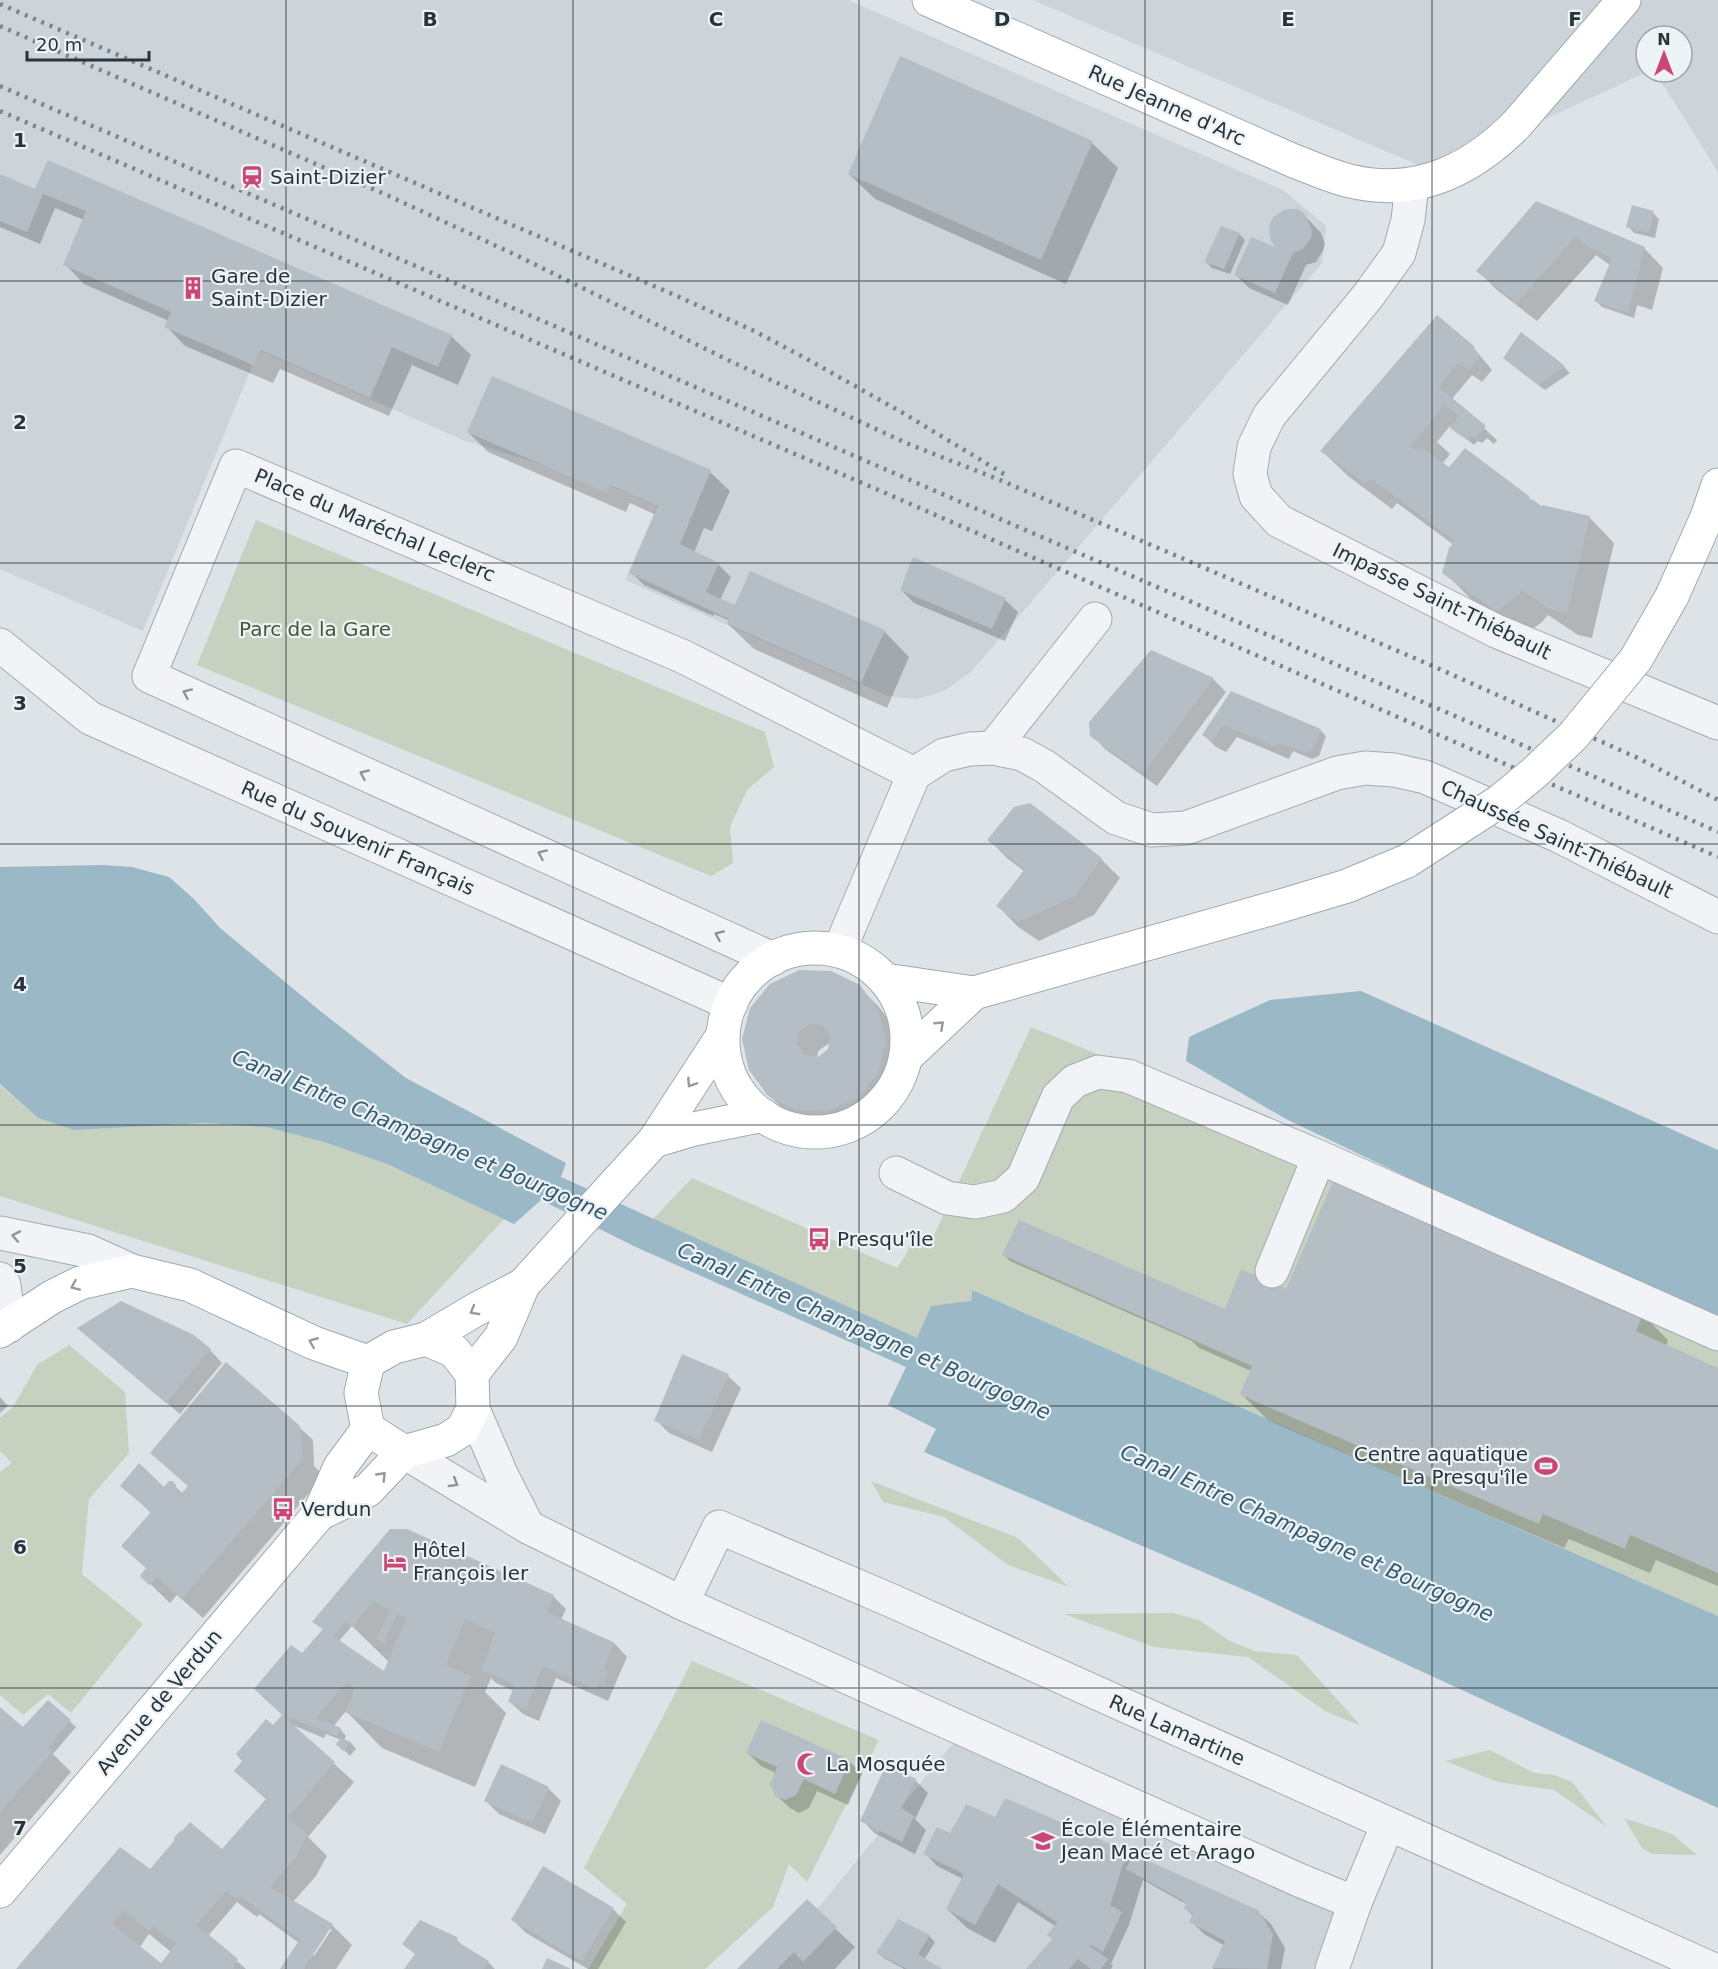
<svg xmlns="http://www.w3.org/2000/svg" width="1718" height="1969" font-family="'DejaVu Sans',sans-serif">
	<rect width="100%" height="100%" fill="#dee3e7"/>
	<g fill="#ccd3d9">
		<polygon points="0,0 848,0 1283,190 1326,226 1322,263 972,671 947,689 932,695 916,699 888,696 625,580 657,506 611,486 463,440 261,351 253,364 143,631 0,569"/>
		<polygon points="1033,0 1718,0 1718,172 1655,72 1682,72 1682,36 1646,36 1647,72 1432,171"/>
		<polygon points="964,1730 1355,1903 1332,1969 768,1969"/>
	</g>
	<g fill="#c7d1bf">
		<polygon points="256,520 765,732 774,767 747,790 730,827 733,863 711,876 197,665"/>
		<polygon points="1031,1027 1453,1199 1718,1315 1718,1616 972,1290 971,1301 917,1339 652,1220 692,1178 897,1268 904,1258 914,1237 930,1244"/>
		<polygon points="0,1085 38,1118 74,1130 206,1123 266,1127 324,1142 387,1164 504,1219 407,1324 0,1196"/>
		<polygon points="69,1345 125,1392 129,1453 89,1499 82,1574 143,1624 71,1713 48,1694 23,1715 0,1695 0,1472 12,1463 0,1451 0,1418 13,1407 37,1365"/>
		<polygon points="871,1481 1018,1538 1069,1587 1008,1565 944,1517 883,1502"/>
		<polygon points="1172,1613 1199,1620 1230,1641 1254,1651 1297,1655 1361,1726 1325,1711 1248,1657 1154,1647 1064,1614"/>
		<polygon points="692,1661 879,1740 807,1882 789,1864 773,1907 705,1969 588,1969 627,1904 584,1868"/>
		<polygon points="1490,1750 1534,1773 1554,1775 1572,1782 1607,1827 1554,1790 1498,1782 1445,1761"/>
		<polygon points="1624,1818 1672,1834 1697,1855 1652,1854 1642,1848"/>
	</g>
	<g fill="#9ab8c6">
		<polygon points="103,865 132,867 169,877 195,900 220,928 319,1010 406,1078 566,1163 561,1177 917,1338 931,1306 971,1301 972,1290 1718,1616 1718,1808 1254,1594 924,1452 936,1429 888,1405 906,1367 638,1248 541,1200 514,1224 387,1164 324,1142 266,1127 206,1123 74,1130 38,1118 0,1084 0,867"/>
		<polygon points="1361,991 1718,1150 1718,1315 1453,1199 1286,1119 1186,1061 1189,1037 1270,1000"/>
	</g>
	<g fill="#0003" fill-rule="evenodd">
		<polygon points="1092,143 1118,168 1066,284 875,199 849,174"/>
		<polygon points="0,175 37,190 451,336 471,355 458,385 412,365 389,416 280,369 273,383 185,346 166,326 169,321 84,284 65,264 84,220 55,208 40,244 0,227"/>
		<polygon points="1536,203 1644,248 1663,268 1652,310 1637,305 1634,318 1602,307 1596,301 1611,266 1596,255 1537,321 1497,290 1478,271"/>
		<polygon points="1653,213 1659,219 1655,238 1634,233 1628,226"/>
		<polygon points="1303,214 1321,233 1325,244 1323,251 1316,262 1306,265 1288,305 1249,288 1236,275 1279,250"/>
		<polygon points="1239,234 1245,240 1230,274 1212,268 1206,262"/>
		<polygon points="1522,334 1564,367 1570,373 1545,390 1511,364"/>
		<polygon points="1473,347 1492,370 1482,382 1472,375 1452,399 1497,440 1494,444 1487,438 1482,443 1478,441 1474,445 1450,426 1437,442 1450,454 1442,464 1449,469 1528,497 1541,508 1589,517 1614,543 1592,638 1578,635 1548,615 1542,622 1523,636 1470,598 1444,572 1454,545 1397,503 1392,509 1348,476 1322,451"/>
		<polygon points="468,432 710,472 730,491 712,531 704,528 694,553 718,564 731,577 720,600 736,607 884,631 909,657 887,708 754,649 728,624 730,621 714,614 713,616 644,585 631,572 656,515 630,503 626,512 488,452"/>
		<polygon points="914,559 1005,600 1018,612 1005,641 914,603 901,590"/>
		<polygon points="1151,651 1213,679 1226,692 1157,786 1105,749 1092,735"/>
		<polygon points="1232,693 1320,730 1326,736 1319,756 1312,759 1293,751 1289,759 1237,737 1226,752 1216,747 1203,734"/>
		<polygon points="989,840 1101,859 1120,878 1094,915 1039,941 1017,926 998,906 1024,871 1008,859"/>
		<path d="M859,987L879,1007L898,1032L904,1062L897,1093L877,1117L849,1130L817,1129L789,1115L769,1095L743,1039ZM831,1042L830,1049L817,1059L818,1051Z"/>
		<polygon points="1004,1255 1232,1314 1287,1291 1643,1315 1668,1340 1666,1346 1718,1370 1718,1586 1656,1560 1650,1573 1569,1539 1564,1548 1272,1422 1267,1419 1241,1394 1251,1371 1199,1348 1192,1341 1010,1261"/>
		<polygon points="79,1329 210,1350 222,1363 180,1414"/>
		<polygon points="728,1376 741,1388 712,1452 669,1433 656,1420"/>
		<polygon points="0,1397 8,1406 0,1413"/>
		<polygon points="299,1427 313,1440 314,1466 321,1473 321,1479 203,1618 177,1595 170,1603 142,1576 147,1569 123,1546 152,1514 122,1485 164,1489 172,1483 183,1494 189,1487 152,1453"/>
		<path d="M352,1576L553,1596L566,1609L561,1620L615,1644L627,1657L608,1701L556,1678L539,1721L523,1714L510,1702L514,1691L496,1683L491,1678L485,1692L506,1713L475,1787L382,1748L346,1711L333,1727L340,1729L346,1736L344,1740L351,1743L356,1749L350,1756L338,1744L341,1740L326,1734L324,1738L292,1725L354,1782L308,1837L327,1856L316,1876L293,1902L333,1926L352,1945L336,1969H282L299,1943L259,1914L257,1917L237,1902L208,1936L246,1969H170L171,1952L149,1934L139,1948L166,1969H18L150,1871L222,1851L267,1800L256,1790L273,1727L284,1716L302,1655L324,1630L314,1622ZM352,1626L389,1662L384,1673L338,1642ZM329,1929H332L314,1956L312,1954Z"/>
		<polygon points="48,1702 76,1727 53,1754 71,1772 0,1855 0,1708 24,1729"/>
		<polygon points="748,1753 849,1761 862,1774 848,1805 817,1791 809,1808 799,1813 790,1808 776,1795 776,1773 761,1766"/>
		<polygon points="915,1780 928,1793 915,1819 926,1830 915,1854 874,1833 862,1820"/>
		<polygon points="548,1788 561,1801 545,1834 499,1814 486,1801"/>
		<polygon points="994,1818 1128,1853 1133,1858 1257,1911 1271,1924 1285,1948 1281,1969 1213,1969 1225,1946 1204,1934 1191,1921 1193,1916 1186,1909 1187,1905 1186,1904 1143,1880 1129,1925 1111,1964 1113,1966 1111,1969 1028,1969 1054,1940 1055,1926 1018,1902 995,1943 967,1928 947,1909 963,1879 937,1866 925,1853 951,1835"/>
		<polygon points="807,1902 855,1947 835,1969 739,1969"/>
		<polygon points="613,1909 626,1922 598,1969 588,1969 526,1933 513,1920"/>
		<polygon points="929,1936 935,1942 924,1960 939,1969 904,1969 884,1958 878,1953"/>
		<polygon points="457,1940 463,1946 488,1962 495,1969 406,1969"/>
	</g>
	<g fill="#b5bec4" fill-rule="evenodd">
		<polygon points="900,56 1093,141 1041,260 848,174"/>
		<polygon points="48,160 452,335 438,367 392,347 370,398 261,350 253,365 164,327 171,312 63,265 86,211 43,194 27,232 0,221 0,174 35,189"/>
		<polygon points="1536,201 1645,247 1628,313 1594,301 1612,258 1582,243 1576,236 1517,303 1476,271"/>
		<polygon points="1632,205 1654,211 1649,233 1626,227"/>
		<polygon points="1286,209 1298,209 1304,213 1312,230 1311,238 1303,249 1293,253 1275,293 1234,275 1251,237 1275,247 1270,239 1269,226 1273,217"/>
		<polygon points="1221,226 1240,233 1224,269 1204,262"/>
		<polygon points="1437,315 1474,346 1473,348 1480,356 1469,370 1458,363 1439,387 1486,426 1475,438 1471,436 1467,440 1450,428 1459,416 1444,405 1411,446 1417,451 1421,447 1449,467 1465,448 1529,496 1530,501 1532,499 1541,506 1542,505 1590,516 1567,614 1551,610 1522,590 1517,597 1496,611 1442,573 1449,548 1455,541 1371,479 1366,484 1320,451"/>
		<polygon points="1521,332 1565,366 1538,385 1503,358"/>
		<polygon points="492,376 711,470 680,544 719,563 706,592 735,605 750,571 885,630 861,683 727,624 729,619 629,573 658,506 610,485 607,493 467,432"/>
		<polygon points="913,557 1006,598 992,629 900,590"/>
		<polygon points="1151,650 1214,678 1143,774 1090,736 1089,722"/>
		<polygon points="1231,691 1321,729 1313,750 1305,753 1279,743 1276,747 1223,725 1213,741 1202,735"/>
		<polygon points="1030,803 1102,858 1075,896 1018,922 996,906 1025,869 987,840 1014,807"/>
		<path d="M799,970L831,971L860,985L879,1011L886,1042L878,1073L858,1098L828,1111L796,1110L768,1096L749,1070L742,1039L750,1008L770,984ZM810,1024L823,1026L830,1036L828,1049L818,1057L805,1055L797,1044L799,1031Z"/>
		<polygon points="1335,1177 1643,1314 1636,1331 1718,1368 1718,1573 1630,1535 1625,1549 1543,1514 1539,1524 1245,1397 1240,1394 1252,1366 1002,1255 1019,1220 1225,1309 1241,1269 1286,1289"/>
		<polygon points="121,1301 194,1335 211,1349 166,1403 77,1328"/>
		<polygon points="682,1354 729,1374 699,1440 654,1421"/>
		<polygon points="226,1362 300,1426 303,1459 182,1599 157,1577 149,1585 140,1576 146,1568 121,1546 151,1512 120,1486 139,1463 164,1487 169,1481 173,1481 176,1485 175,1489 181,1494 188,1486 150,1453"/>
		<path d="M390,1529H407L554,1595L547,1612L615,1643L603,1670L609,1672L603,1685L598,1682L595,1689L543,1666L526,1709L508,1702L515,1684L481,1670L495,1633L465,1619L446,1665L471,1676L439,1752L345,1712L355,1689L347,1682L316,1718L341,1728L337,1736L282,1715L254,1689L291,1645L302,1653L323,1629L312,1622ZM373,1601L390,1610L376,1639L384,1643L397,1614L406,1618L384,1671L333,1636L346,1622L352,1627Z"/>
		<polygon points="48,1700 71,1720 48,1748 52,1752 0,1813 0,1707 23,1727"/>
		<path d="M282,1715L335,1762L288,1818L308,1835L297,1856L270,1887L333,1924L304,1969H280L300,1939L239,1896L237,1899L226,1891L197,1925L238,1959L233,1969H16L120,1847L150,1869L174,1841V1838L180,1831H182L190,1822L222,1849L266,1799L234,1771L242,1761L236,1754L266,1719L273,1725ZM123,1910L149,1931L153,1926L176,1944L161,1963L112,1924Z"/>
		<polygon points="761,1720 850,1760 835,1794 804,1779 796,1795 785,1800 775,1796 770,1784 777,1767 746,1753"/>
		<polygon points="341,1738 351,1742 343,1751 336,1744"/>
		<polygon points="501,1764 549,1787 532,1823 484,1801"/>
		<polygon points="886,1765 916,1779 901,1808 914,1816 902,1842 860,1821"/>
		<polygon points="1005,1798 1129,1852 1122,1867 1110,1905 1122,1912 1103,1952 1091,1945 1089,1946 1108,1959 1101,1969 1091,1969 1078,1959 1069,1969 1026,1969 1052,1939 1047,1935 1057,1922 998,1884 975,1925 946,1909 964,1874 923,1854 937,1827 950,1833 966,1804 995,1817"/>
		<polygon points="1133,1854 1258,1910 1273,1934 1267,1969 1212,1968 1225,1941 1189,1922 1193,1914 1184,1909 1186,1904 1182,1900 1126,1869"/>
		<polygon points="543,1866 614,1908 582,1961 511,1920"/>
		<polygon points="807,1899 837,1927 803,1962 794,1952 777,1969 737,1969"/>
		<polygon points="898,1919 930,1935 918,1954 942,1969 907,1969 876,1953"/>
		<polygon points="420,1920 457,1937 458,1939 456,1941 489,1961 483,1969 404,1969 415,1954 402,1944"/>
		<polygon points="547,1958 571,1969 542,1969"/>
	</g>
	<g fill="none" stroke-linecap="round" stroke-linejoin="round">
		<g stroke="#a4abb1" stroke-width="35">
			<g id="minor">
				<polyline points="1412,184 1408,220 1399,253 1368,296 1269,416 1254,447 1250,474 1256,496 1279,521 1496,631 1718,723"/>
				<polyline points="0,645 90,718 731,1004"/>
				<polyline points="993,748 1095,619"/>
				<polyline points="839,951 914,774 944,755 970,749 993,748 1022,754 1044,766 1116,818 1152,830 1186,828 1337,773 1365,768 1394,770 1425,777 1559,836 1718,917"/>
				<polyline points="773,959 149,676 236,466 684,657 914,774"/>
				<polyline points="896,1173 947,1198 975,1202 1003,1196 1023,1178 1058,1097 1075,1081 1098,1072 1128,1076 1319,1157 1718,1334"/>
				<polyline points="0,1233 88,1251 132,1271"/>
				<polyline points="1272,1271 1319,1157"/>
				<polyline points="0,1279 4,1285 9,1326"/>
				<polyline points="473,1409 502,1476 528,1527"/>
				<polyline points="404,1452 528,1527 682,1603 1299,1880 1355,1903"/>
				<polyline points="682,1603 719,1527 890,1600 1712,1969"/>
				<polyline points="1332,1969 1355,1903 1388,1824"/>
			</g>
		</g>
		<g stroke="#9eaab2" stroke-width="35">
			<g id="major">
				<path d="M929,0L1294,161C1313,168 1332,177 1350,181C1416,197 1470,171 1516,125L1624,0"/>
				<polyline points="1672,596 1707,517 1718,485"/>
				<circle cx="815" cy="1040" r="92"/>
				<polyline points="885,980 974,993 1284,905 1347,886 1407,861"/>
				<polyline points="906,1057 974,993"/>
				<polyline points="654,1141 694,1129 763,1115"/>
				<polyline points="0,1331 52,1297 80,1283 132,1271 190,1285 314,1343 368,1362"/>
				<polyline points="426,1339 475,1310 523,1285"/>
				<polyline points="472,1374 501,1337 523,1285 654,1141 723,1035"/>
				<polyline points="319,1514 368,1490 404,1452 446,1440 462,1430 473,1409 472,1374 454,1351 426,1339 394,1347 368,1362 361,1393 368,1429 404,1452"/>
				<polyline points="0,1891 319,1514 340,1467 368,1429"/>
			</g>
		</g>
		<use href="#minor" stroke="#f1f3f6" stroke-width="33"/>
		<use href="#major" stroke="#fff" stroke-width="33"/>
		<g stroke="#788690" stroke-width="4.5" stroke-dasharray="3 6" stroke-linecap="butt">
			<polyline points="0,4 677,296 754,331 807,359 903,413 1009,477"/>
			<polyline points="0,26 389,196 518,256 728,360 906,443 1000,480 1435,667 1640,759 1718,800"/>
			<polyline points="0,86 1559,761 1718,832"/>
			<polyline points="0,111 883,492 1718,857"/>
		</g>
		<g stroke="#9eaab2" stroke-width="35" stroke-linecap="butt">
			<polyline id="major-bridge" points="1407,861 1500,801 1534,773 1573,736 1636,659 1672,596"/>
		</g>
		<use href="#major-bridge" stroke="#fff" stroke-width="33"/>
	</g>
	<defs><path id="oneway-chevron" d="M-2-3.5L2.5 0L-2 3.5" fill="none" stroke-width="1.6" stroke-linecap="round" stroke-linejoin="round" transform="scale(1.5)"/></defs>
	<g stroke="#8c949a">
		<use href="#oneway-chevron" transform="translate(187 693) rotate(-156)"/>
		<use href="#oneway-chevron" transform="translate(364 774) rotate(-156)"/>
		<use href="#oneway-chevron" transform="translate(542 854) rotate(-156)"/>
		<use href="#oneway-chevron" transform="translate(719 935) rotate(-156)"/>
		<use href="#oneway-chevron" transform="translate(16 1236) rotate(-169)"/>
		<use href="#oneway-chevron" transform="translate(454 1483) rotate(31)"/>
	</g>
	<g stroke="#949a9e">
		<use href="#oneway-chevron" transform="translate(940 1025) rotate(-43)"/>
		<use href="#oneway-chevron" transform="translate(691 1083) rotate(123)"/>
		<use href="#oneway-chevron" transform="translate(75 1286) rotate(156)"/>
		<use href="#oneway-chevron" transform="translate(474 1311) rotate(150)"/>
		<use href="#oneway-chevron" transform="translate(313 1342) rotate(-158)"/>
		<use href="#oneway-chevron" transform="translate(382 1476) rotate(-46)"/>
	</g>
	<path fill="none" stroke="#28343d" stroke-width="1.5" stroke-opacity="0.55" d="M286,0V1969M573,0V1969M859,0V1969M1145,0V1969M1432,0V1969M0,281H1718M0,563H1718M0,844H1718M0,1125H1718M0,1406H1718M0,1688H1718"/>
	<defs>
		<g id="station-bare" transform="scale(1.8)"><path d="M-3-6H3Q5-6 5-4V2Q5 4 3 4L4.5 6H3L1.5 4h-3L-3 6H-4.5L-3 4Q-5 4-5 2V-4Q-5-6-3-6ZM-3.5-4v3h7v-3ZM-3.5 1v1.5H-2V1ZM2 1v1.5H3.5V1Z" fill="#c94675" stroke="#edf2f5" stroke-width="2.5" paint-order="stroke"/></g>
		<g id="building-bare" transform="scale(1.8)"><path d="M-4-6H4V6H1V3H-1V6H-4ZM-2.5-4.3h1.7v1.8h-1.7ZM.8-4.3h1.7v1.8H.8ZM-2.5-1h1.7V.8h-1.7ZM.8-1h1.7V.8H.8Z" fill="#c94675" stroke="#edf2f5" stroke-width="2.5" paint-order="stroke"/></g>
		<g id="bus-bare" transform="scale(1.8)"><path d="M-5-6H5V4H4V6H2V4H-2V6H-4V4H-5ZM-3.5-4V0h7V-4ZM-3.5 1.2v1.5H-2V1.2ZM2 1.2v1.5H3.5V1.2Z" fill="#c94675" stroke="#edf2f5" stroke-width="2.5" paint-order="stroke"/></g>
		<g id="stadium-bare" transform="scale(1.8)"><path d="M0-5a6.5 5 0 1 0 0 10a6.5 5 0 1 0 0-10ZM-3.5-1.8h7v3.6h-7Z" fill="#c94675" stroke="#edf2f5" stroke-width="2.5" paint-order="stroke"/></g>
		<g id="hotel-bare" transform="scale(1.8)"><path d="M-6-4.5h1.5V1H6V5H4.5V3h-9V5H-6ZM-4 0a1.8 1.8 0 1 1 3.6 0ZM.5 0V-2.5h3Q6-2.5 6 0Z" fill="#c94675" stroke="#edf2f5" stroke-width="2.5" paint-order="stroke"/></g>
		<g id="mosque-bare" transform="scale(1.8)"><path d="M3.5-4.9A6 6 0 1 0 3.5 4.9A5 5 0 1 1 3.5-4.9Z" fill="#c94675" stroke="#edf2f5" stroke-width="2.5" paint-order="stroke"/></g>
		<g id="school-bare" transform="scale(1.8)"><path d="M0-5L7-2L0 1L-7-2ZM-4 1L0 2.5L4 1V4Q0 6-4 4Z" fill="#c94675" stroke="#edf2f5" stroke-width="2.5" paint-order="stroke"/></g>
	</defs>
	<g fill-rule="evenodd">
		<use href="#station-bare" x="252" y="177"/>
		<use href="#building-bare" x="193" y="288"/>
		<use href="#bus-bare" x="819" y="1239"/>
		<use href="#stadium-bare" x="1546" y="1466"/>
		<use href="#bus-bare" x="283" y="1509"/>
		<use href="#hotel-bare" x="395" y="1562"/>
		<use href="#mosque-bare" x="808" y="1764"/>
		<use href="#school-bare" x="1043" y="1841"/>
	</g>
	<g text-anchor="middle" stroke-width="4.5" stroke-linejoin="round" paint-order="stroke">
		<g font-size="20" fill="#28343d" stroke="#edf2f5">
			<text transform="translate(1167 105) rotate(24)" y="7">Rue Jeanne d'Arc</text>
			<text transform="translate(375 525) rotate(23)" y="7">Place du Maréchal Leclerc</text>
			<text transform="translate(1442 601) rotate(26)" y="7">Impasse Saint-Thiébault</text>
			<text transform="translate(358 838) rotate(24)" y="7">Rue du Souvenir Français</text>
			<text transform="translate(1557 839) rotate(25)" y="7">Chaussée Saint-Thiébault</text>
			<text transform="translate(159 1702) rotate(-50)" y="7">Avenue de Verdun</text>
			<text transform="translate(1177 1730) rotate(24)" y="7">Rue Lamartine</text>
		</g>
		<g font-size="20" fill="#28343d" stroke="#edf2f5" text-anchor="start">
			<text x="270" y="184">Saint-Dizier</text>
			<text x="211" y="283">Gare de<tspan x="211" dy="23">Saint-Dizier</tspan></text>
			<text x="837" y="1246">Presqu'île</text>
			<text x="1528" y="1461" text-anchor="end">Centre aquatique<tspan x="1528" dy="23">La Presqu'île</tspan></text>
			<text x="301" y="1516">Verdun</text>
			<text x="413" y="1557">Hôtel<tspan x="413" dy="23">François Ier</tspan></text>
			<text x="826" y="1771">La Mosquée</text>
			<text x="1061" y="1836">École Élémentaire<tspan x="1061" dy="23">Jean Macé et Arago</tspan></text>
		</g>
		<g font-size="20" fill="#435836" stroke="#edf2f5">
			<text x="315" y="636">Parc de la Gare</text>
		</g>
		<g font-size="21" font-style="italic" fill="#345b70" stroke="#edf2f5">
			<text transform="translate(420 1135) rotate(23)" y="7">Canal Entre Champagne et Bourgogne</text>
			<text transform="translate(864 1331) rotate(24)" y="7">Canal Entre Champagne et Bourgogne</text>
			<text transform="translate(1307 1533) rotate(24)" y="7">Canal Entre Champagne et Bourgogne</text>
		</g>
	</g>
	<g font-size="20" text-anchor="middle" font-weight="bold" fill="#28343d" stroke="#edf2f5" stroke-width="4.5" stroke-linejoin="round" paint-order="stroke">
		<text x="430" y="26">B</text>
		<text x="716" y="26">C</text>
		<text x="1002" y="26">D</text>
		<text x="1288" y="26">E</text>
		<text x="1575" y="26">F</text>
		<text x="20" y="147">1</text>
		<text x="20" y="429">2</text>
		<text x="20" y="710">3</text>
		<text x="20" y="991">4</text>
		<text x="20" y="1273">5</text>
		<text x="20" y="1554">6</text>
		<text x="20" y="1835">7</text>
	</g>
	<g transform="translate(1664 54)"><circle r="28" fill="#edf2f5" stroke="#9ea6ab" stroke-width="1.5"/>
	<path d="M0-4.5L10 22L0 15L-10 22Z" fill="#c94675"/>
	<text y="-9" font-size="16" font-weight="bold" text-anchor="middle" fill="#28343d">N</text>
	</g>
	<path d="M27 51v9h122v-9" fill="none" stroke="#28343d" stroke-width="3"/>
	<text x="36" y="51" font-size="18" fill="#28343d" stroke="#edf2f5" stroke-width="4.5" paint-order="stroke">20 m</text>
</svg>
